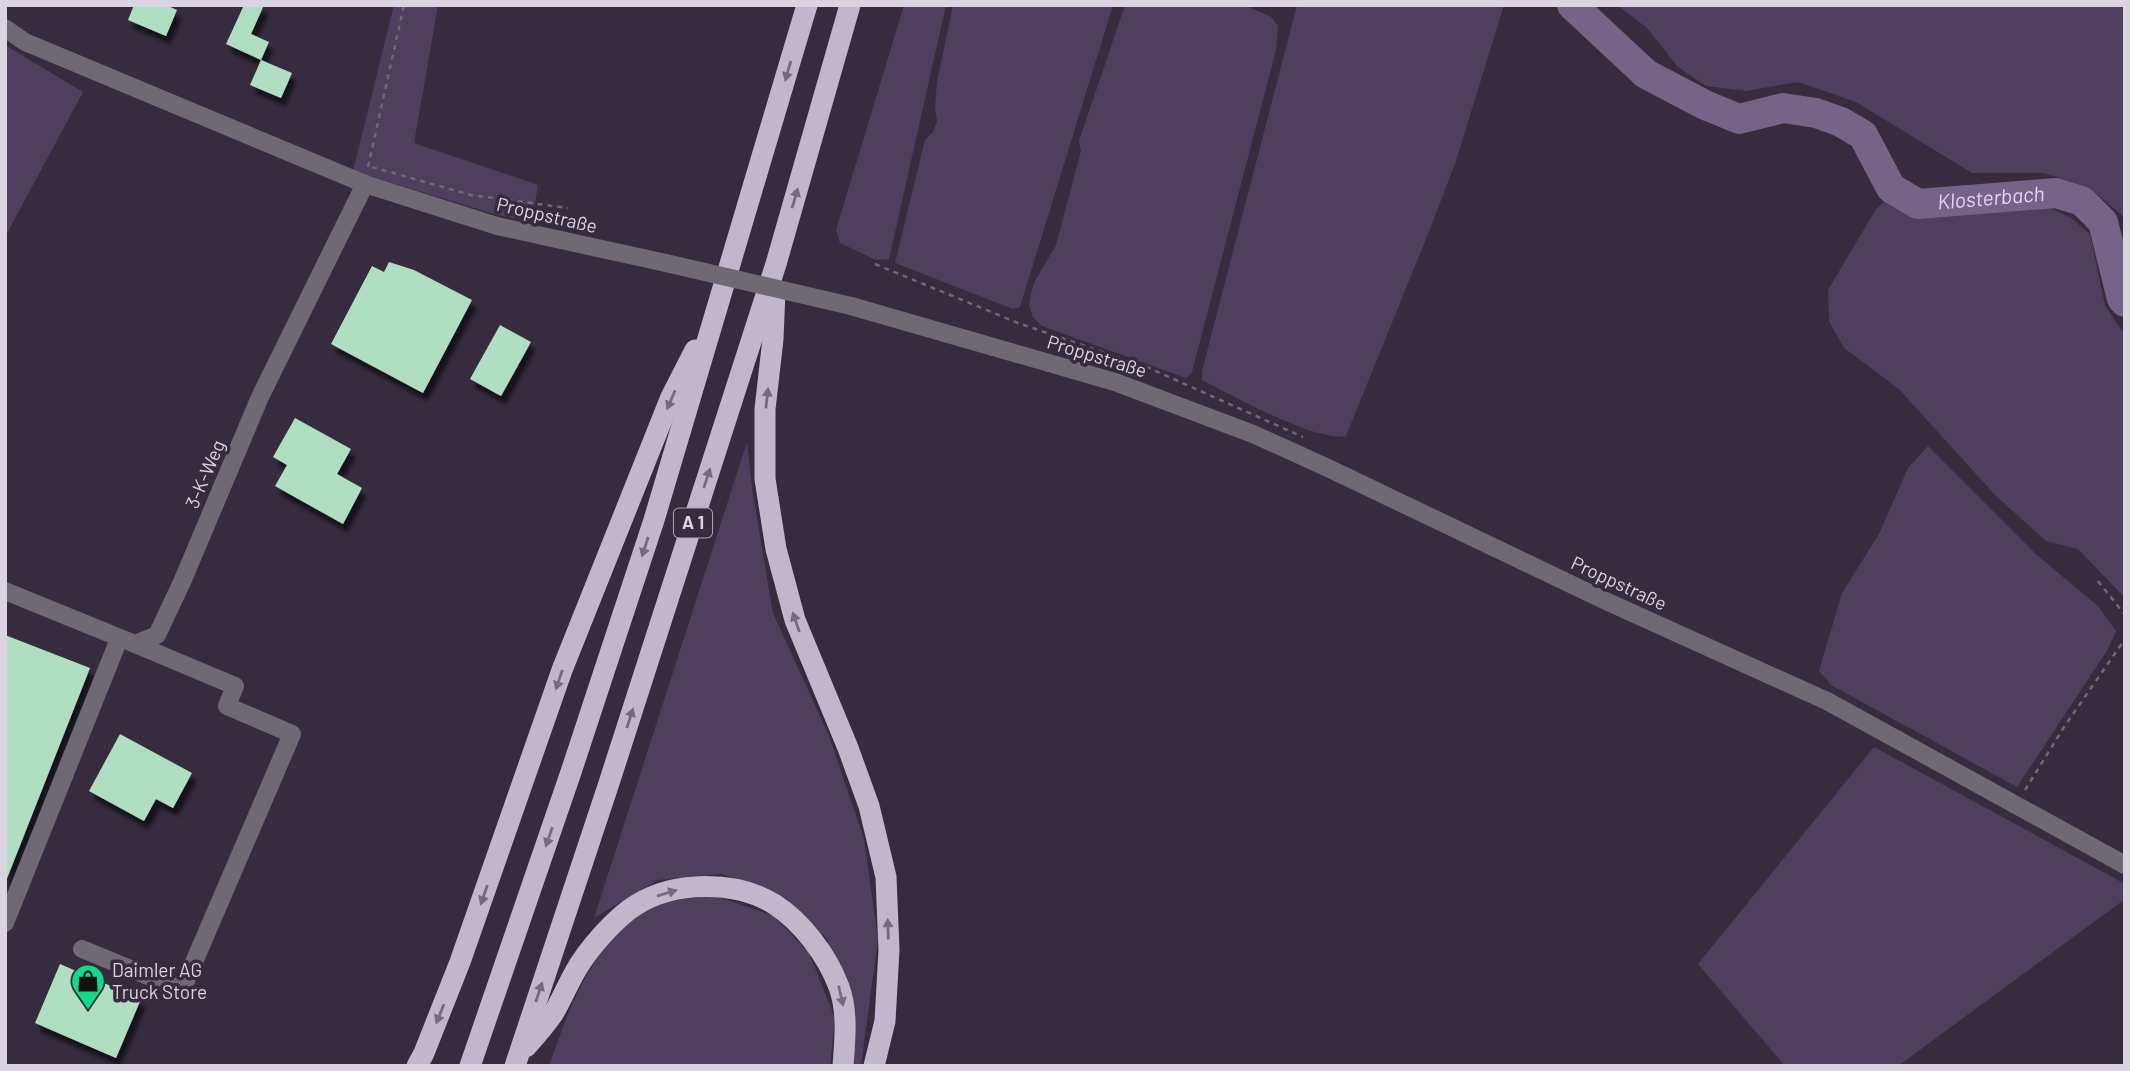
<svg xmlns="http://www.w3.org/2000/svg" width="2130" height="1071" font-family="Barlow,sans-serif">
	<defs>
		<filter id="shadow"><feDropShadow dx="4.5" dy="8" stdDeviation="2" flood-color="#0009"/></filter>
	</defs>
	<rect width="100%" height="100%" fill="#362c3e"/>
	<g fill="#4f3f5e">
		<polygon points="394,5 438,5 414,143 538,185 532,222 494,214 353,171"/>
		<polygon points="904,5 946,5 889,259 876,260 840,243 836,230"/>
		<polygon points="953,5 1113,5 1020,307 1013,309 895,263 925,140 933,132 937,121 935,107 937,82"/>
		<polygon points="1125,5 1244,5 1271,17 1278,26 1276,50 1192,372 1186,378 1042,326 1033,317 1029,306 1031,294 1034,283 1056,245 1081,151 1079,141"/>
		<path d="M1297,5H1504L1456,161L1430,229L1346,436C1316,442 1231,395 1202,380V371Z"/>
		<polygon points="1617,5 2125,5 2125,218 2090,188 2044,173 1972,173 1856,102 1798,82 1746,91 1706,86 1678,67 1647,28"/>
		<polygon points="5,45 83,92 5,237"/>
		<polygon points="1887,198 1933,217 2048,207 2071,218 2090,234 2105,305 2121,330 2125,331 2125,598 2078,549 2046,541 1995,495 1899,389 1844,348 1829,321 1828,290 1875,211"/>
		<polygon points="747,442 752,488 773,613 829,736 864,839 878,939 861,1066 849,1066 843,974 826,938 786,899 722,874 658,880 594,918"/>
		<polygon points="1928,446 2037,555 2098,606 2116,631 2108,649 2017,787 1831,685 1819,671 1842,593 1879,534 1908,468"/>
		<polygon points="1874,747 2125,884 2125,899 1898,1066 1785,1066 1698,964"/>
		<path d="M712,895L774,916L809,953L835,1018L830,1066H549C570,1006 593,938 654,907C668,900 696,898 712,895Z"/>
	</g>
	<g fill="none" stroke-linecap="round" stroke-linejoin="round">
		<path stroke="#766388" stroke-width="30" id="s1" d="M1572,5L1646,74L1705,105L1739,119L1783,108L1816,113L1841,122L1863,135L1891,188L1918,204L2056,193L2082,201L2103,222L2122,299L2125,302"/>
	</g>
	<g fill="#b0dec2" filter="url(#shadow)">
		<polygon points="134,5 166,5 177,10 166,36 128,20"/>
		<polygon points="244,5 264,5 251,34 269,42 261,60 226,44"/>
		<polygon points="261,60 292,73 281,98 250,85"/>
		<polygon points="389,262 414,270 472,300 423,393 331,344 372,266 384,272"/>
		<polygon points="500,325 531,342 501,396 470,379"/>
		<polygon points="295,418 351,449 337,474 362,488 343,524 275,486 287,465 273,457"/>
		<polygon points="5,635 90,668 6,881 5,881"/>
		<polygon points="120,734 192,773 173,808 156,799 144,821 89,791"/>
		<polygon points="60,964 141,999 116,1058 35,1023"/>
	</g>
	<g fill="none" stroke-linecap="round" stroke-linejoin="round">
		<g stroke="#706777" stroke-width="2.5" stroke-dasharray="5 5" stroke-linecap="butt">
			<polyline points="368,167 404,5"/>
			<polyline points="372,167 471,195 568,208"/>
			<polyline points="875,264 1018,323 1149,368 1303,437"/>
			<polyline points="2098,581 2125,615"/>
			<polyline points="2025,790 2064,727 2125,639"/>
		</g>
		<g stroke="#6e6972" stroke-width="18">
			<polyline points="5,28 25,42 365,184 497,226 666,263"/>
			<polyline points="851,306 1115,382 1253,434 1328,468 1608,602 1827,701 2125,865"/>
			<polyline points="5,591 135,644 157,635 182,582 260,397 365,184"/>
			<polyline points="5,923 119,639"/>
			<polyline points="82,949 182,990 292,734 227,706 235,686 135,644"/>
		</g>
		<g stroke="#c2b6cd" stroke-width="21">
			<polyline points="775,291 773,339 765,409 765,479 776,549 795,620 848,748 869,806 886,877 889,950 885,1021 874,1066"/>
			<path d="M526,1047C535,1037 545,1026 553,1014C561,1001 567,986 575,972C587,950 615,918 636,905C674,881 735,880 774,904C802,922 827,955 839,987C848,1012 845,1039 843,1066"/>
			<polyline points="417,1066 424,1053 460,962 562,670 671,397 695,350"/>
			<polyline points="470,1066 571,772 654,520 807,5"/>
			<polyline points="515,1066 609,783 776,264 850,5"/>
		</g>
		<polyline stroke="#6e6972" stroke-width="18" points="666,263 851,306"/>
	</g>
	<defs><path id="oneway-solid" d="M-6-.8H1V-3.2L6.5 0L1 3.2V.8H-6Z" transform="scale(1.75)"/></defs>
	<g fill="#756a7e">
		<use href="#oneway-solid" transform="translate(788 71) rotate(106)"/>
		<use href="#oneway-solid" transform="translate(795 198) rotate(-74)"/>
		<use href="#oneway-solid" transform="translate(767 398) rotate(-84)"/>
		<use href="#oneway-solid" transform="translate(671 400) rotate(113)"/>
		<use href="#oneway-solid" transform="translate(707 478) rotate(-72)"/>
		<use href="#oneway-solid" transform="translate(645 547) rotate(108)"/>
		<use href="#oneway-solid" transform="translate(796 622) rotate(-109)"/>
		<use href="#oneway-solid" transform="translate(559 680) rotate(109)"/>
		<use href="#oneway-solid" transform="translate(630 718) rotate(-72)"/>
		<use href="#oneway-solid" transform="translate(549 837) rotate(109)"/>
		<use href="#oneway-solid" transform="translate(667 893) rotate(-17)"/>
		<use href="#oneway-solid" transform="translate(484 895) rotate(109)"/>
		<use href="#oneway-solid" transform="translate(888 929) rotate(-92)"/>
		<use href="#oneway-solid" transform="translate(539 992) rotate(-72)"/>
		<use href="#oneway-solid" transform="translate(841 996) rotate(77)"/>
		<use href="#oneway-solid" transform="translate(440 1014) rotate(112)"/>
	</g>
	<defs>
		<g id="shop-pin" transform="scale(1.75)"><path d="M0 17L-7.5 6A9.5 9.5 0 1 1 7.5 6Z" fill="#13d98a" stroke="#362c3e"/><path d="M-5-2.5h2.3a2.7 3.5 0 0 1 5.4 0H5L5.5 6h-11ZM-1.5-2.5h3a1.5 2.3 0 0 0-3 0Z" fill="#111"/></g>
	</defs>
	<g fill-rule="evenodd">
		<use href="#shop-pin" x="88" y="981"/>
	</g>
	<g text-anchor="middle" stroke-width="7" stroke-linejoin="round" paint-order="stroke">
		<rect fill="#362c3e" stroke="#a9a2af" stroke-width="2" x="674" y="508.5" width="38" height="29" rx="5"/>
		<g font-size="18" font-weight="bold" fill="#dad4e0">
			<text x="693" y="529">A 1</text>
		</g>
		<g font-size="19" fill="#dad4e0" stroke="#362c3e">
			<text transform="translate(547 215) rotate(13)" y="7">Proppstraße</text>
			<text transform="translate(1097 356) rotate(17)" y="7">Proppstraße</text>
			<text transform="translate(205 474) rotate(-67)" y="7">3-K-Weg</text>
			<text transform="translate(1619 583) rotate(25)" y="7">Proppstraße</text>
		</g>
		<g font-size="19" fill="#dad4e0" stroke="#362c3e" text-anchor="start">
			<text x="112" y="977">Daimler AG<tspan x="112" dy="22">Truck Store</tspan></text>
		</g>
		<g font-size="21" font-style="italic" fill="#e5d2f8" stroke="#362c3e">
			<text dy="7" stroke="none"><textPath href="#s1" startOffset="500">Klosterbach</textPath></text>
		</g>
	</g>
	<rect width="2130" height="1071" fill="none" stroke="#dad4e0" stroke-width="14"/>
</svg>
